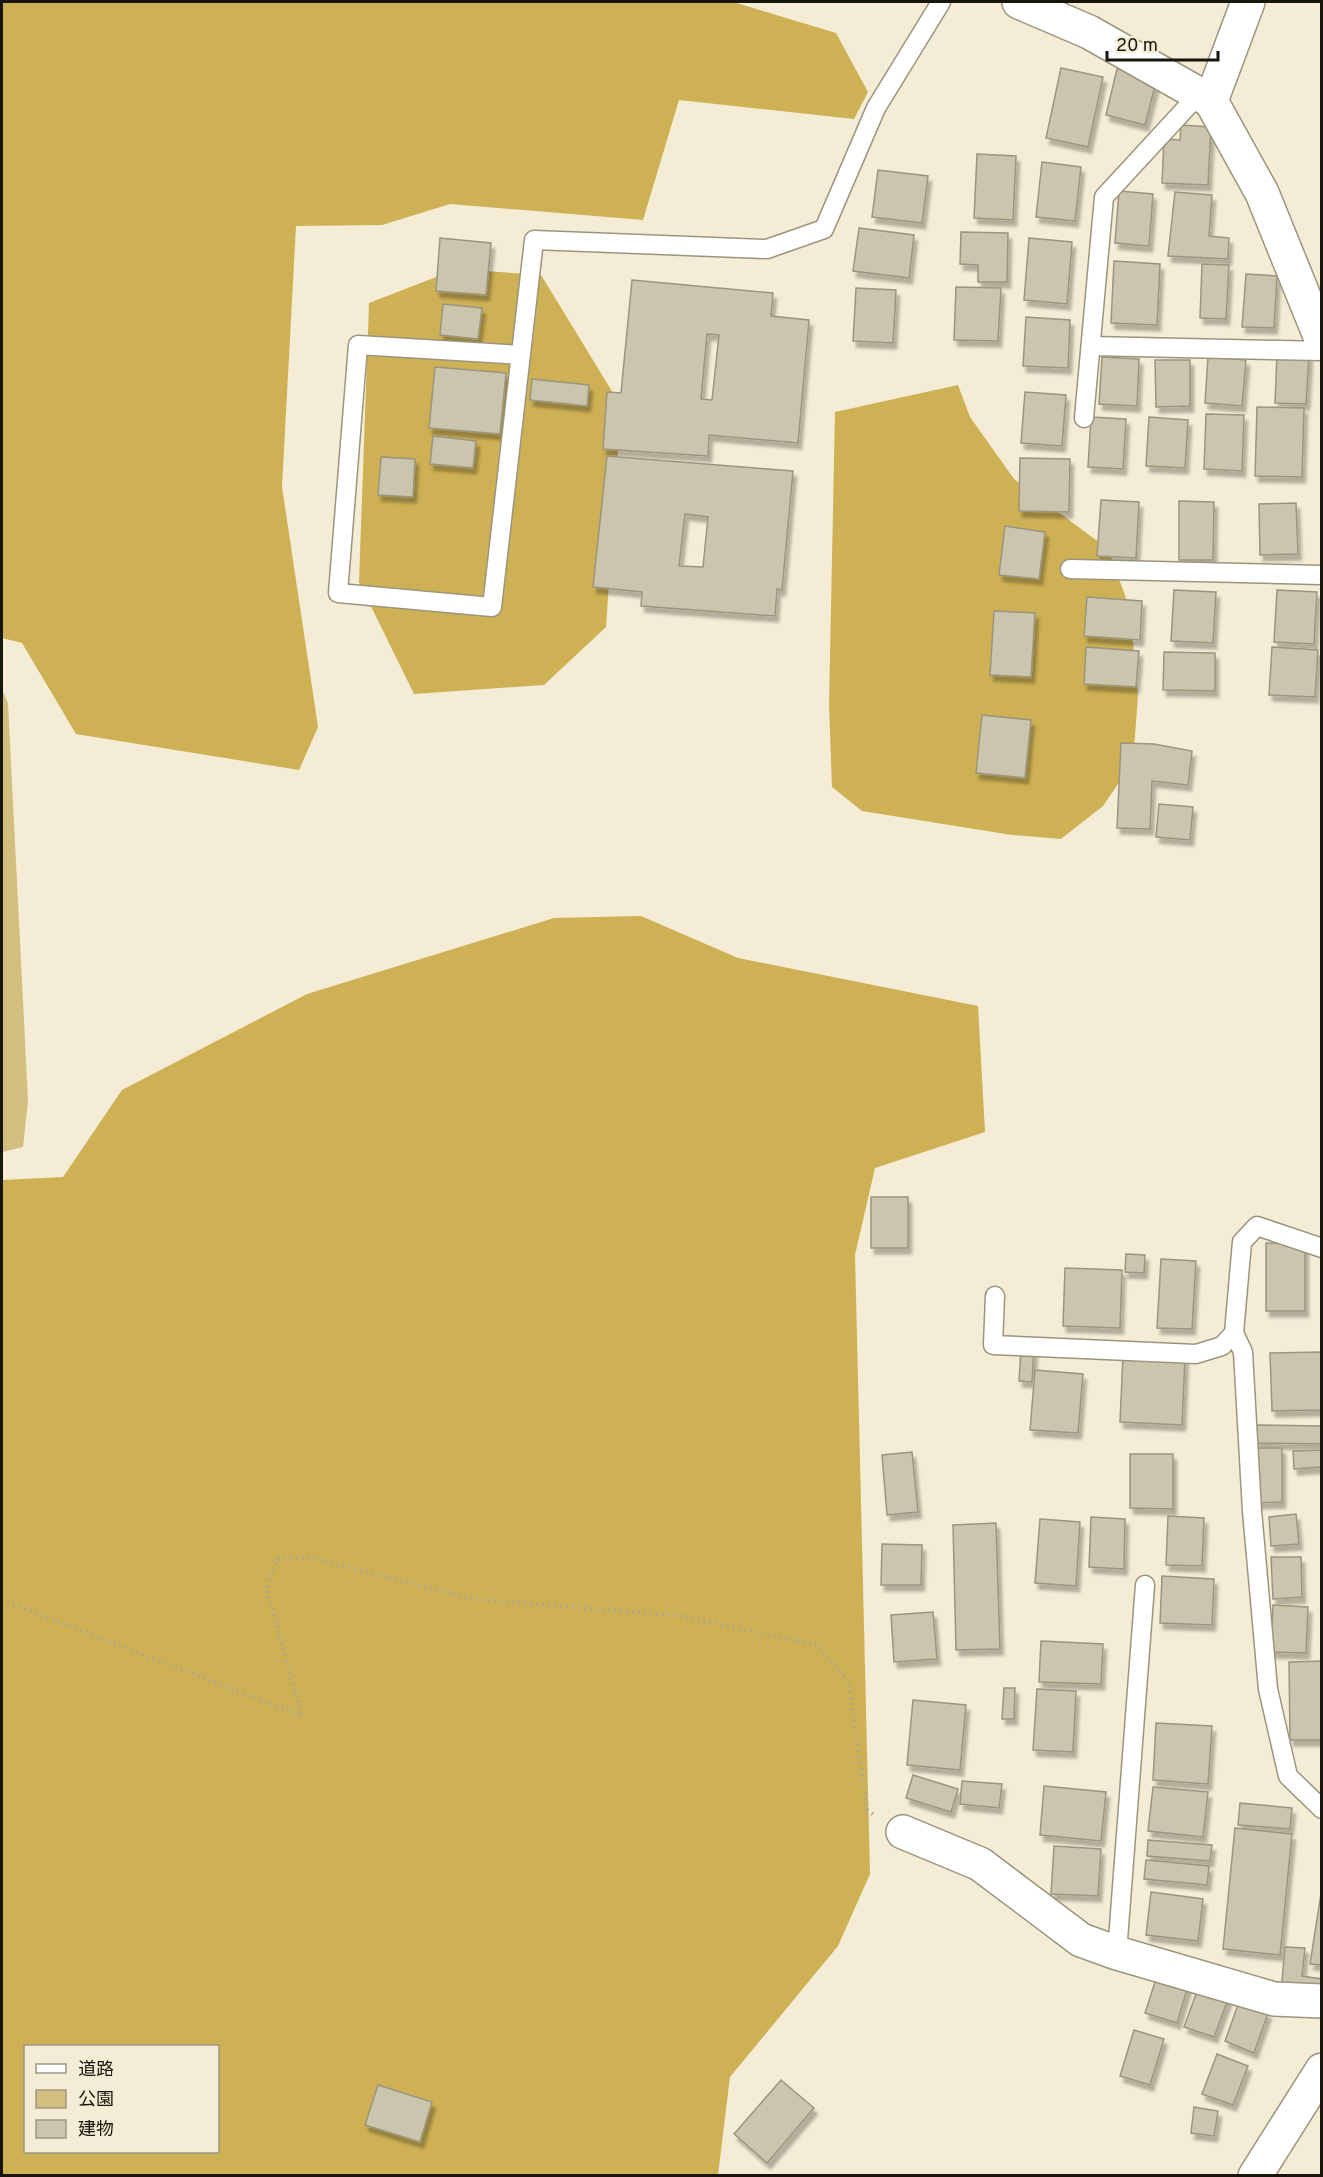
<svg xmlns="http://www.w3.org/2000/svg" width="1323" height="2177" font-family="Overpass,'Noto Sans JP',sans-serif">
	<defs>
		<filter id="shadow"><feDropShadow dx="3.5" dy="6" stdDeviation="1.5" flood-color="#0004"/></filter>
	</defs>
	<rect width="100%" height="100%" fill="#f4ecd4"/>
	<polygon fill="#d2be7e" points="2,690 8,703 28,1101 23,1147 2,1152"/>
	<g fill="#ceb155" fill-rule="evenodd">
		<polygon points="2,2 733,2 836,33 868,92 854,119 679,100 643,220 450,204 382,225 296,226 282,487 318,727 299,770 76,734 22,643 2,638"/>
		<polygon points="457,269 541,275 621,406 606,627 544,685 414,694 359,582 369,303"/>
		<polygon points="958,385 970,417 1014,479 1108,549 1130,609 1138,695 1133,762 1103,806 1061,839 1012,835 862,811 832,787 829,705 835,412"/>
		<path d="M641,916L738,958L978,1006L985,1132L875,1168L855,1255L870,1874L838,1946L730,2077L718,2175H2V1180L63,1177L122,1090L307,994L554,918ZM26,2046H218V2152H26Z"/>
	</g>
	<g fill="#ccc5ad" stroke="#9c957e" stroke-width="1.5" fill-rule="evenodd" filter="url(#shadow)">
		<polygon points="1061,68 1103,77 1088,147 1046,138"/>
		<polygon points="1117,69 1157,78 1145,125 1106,115"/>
		<polygon points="1181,125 1211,127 1208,185 1162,183 1164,139 1180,140"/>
		<polygon points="977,154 1016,156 1013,220 974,218"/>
		<polygon points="1042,162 1081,167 1075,221 1036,217"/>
		<polygon points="878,170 928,176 922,223 872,217"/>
		<polygon points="1119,191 1153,194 1149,246 1115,243"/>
		<polygon points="1175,192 1212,195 1209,236 1229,238 1228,259 1168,256"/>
		<polygon points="859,228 914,235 909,278 853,271"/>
		<polygon points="961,232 1008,233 1007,282 978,282 978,265 960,264"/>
		<polygon points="440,238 491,243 486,295 436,291"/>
		<polygon points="1029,238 1072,242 1067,304 1024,300"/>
		<polygon points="1114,261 1160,264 1157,325 1111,323"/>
		<polygon points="1202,264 1229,265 1226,319 1200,318"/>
		<polygon points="1246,274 1277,276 1274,328 1242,327"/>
		<path d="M632,280L773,293L771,316L809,320L798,443L709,435L708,456L603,449L607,392L621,393ZM707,334L719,335L712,400L701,399Z"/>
		<polygon points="956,287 1001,288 998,341 954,340"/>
		<polygon points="856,288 896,290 893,343 853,341"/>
		<polygon points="443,304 482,308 478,339 440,335"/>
		<polygon points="1026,317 1070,320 1068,368 1023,366"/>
		<polygon points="1277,354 1309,355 1306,404 1275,403"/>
		<polygon points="1102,357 1139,359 1137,406 1099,404"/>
		<polygon points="1208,357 1246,360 1242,406 1205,403"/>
		<polygon points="1155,360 1190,360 1190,406 1156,407"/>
		<polygon points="435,367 506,373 500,434 429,428"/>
		<polygon points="532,379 589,385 587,406 530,400"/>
		<polygon points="1025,392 1066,395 1062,446 1021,443"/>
		<polygon points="1257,407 1304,408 1302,477 1255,476"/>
		<polygon points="1206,414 1244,415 1242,471 1204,469"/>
		<polygon points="1091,417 1126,419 1123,469 1088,467"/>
		<polygon points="1149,417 1188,420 1185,468 1146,466"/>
		<polygon points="433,436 476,441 473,468 430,464"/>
		<path d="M607,456L793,471L782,590L777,589L775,616L641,606L642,592L593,587ZM685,514L708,517L703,567L679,566Z"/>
		<polygon points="381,457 415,459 413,497 378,495"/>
		<polygon points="1020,458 1070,459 1069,512 1019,511"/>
		<polygon points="1101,500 1139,502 1136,558 1097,556"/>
		<polygon points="1179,501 1214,502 1213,560 1179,560"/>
		<polygon points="1296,503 1298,554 1260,555 1259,504"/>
		<polygon points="1005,526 1045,532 1039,579 999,575"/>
		<polygon points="1174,590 1216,592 1213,643 1171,641"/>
		<polygon points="1277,590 1317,592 1314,644 1274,642"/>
		<polygon points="1087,597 1142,601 1140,640 1084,636"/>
		<polygon points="994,611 1035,613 1031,677 990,675"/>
		<polygon points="1086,647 1139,651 1136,687 1084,684"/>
		<polygon points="1272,647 1318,650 1315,697 1269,695"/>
		<polygon points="1164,652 1215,653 1215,691 1163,690"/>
		<polygon points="982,715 1031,720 1025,778 976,773"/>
		<polygon points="1121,743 1154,744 1192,751 1188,785 1152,781 1150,829 1117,828"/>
		<polygon points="1159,804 1193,807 1190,840 1156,837"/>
		<rect x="871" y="1197" width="37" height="51"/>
		<polygon points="1266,1243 1305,1244 1305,1311 1266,1311"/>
		<polygon points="1126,1254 1145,1255 1144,1273 1125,1272"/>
		<polygon points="1161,1259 1196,1261 1192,1329 1157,1328"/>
		<polygon points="1065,1268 1122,1270 1120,1328 1063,1326"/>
		<polygon points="1021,1349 1034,1350 1032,1382 1019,1381"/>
		<polygon points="1322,1352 1322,1410 1272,1411 1270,1353"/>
		<polygon points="1123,1355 1185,1357 1182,1425 1120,1422"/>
		<polygon points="1035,1370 1083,1374 1078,1433 1030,1430"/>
		<polygon points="1256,1425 1322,1426 1322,1444 1255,1443"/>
		<polygon points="1252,1448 1282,1448 1282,1502 1253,1503"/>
		<polygon points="1322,1450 1322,1467 1294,1469 1293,1451"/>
		<polygon points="912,1452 918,1512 887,1515 882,1455"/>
		<polygon points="1130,1454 1173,1454 1173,1509 1130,1508"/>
		<polygon points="1296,1514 1299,1544 1271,1546 1269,1517"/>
		<polygon points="1168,1516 1204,1518 1202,1566 1166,1565"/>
		<polygon points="1091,1517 1125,1519 1124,1569 1089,1567"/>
		<polygon points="1040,1519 1080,1522 1076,1586 1035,1583"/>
		<polygon points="996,1523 1000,1649 956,1650 953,1525"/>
		<polygon points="882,1544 922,1545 921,1585 881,1585"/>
		<polygon points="1271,1557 1301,1557 1302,1597 1273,1599"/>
		<polygon points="1162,1576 1214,1579 1212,1625 1160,1623"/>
		<polygon points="1273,1605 1308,1607 1306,1653 1271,1652"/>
		<polygon points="933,1612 937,1659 894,1662 891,1615"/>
		<polygon points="1041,1641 1103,1644 1101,1684 1039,1682"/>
		<polygon points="1322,1661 1322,1740 1290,1740 1289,1662"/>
		<polygon points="1004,1688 1015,1688 1014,1719 1002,1719"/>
		<polygon points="1037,1689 1076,1691 1073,1752 1033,1750"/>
		<polygon points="913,1700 966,1705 960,1770 907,1765"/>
		<polygon points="1156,1723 1212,1726 1208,1784 1153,1780"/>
		<polygon points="913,1775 958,1789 951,1812 906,1798"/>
		<polygon points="962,1781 1002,1784 999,1808 960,1804"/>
		<polygon points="1044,1786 1106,1792 1101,1841 1040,1835"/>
		<polygon points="1153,1787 1208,1792 1203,1837 1148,1831"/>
		<polygon points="1240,1803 1292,1808 1290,1829 1238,1825"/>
		<polygon points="1235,1828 1292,1834 1280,1955 1223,1949"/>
		<polygon points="1148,1840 1212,1845 1210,1861 1147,1856"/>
		<polygon points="1054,1846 1101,1849 1098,1896 1051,1894"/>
		<polygon points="1146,1860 1209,1866 1207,1885 1144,1879"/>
		<polygon points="1322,1887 1322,1965 1310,1964"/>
		<polygon points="1151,1892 1203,1899 1198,1941 1146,1935"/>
		<polygon points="1285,1947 1305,1948 1302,1976 1322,1979 1322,1994 1281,1993"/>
		<polygon points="1158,1973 1189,1983 1177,2023 1145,2013"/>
		<polygon points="1200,1983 1230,1994 1214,2037 1184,2027"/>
		<polygon points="1239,2002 1268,2013 1254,2053 1225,2041"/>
		<polygon points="1134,2030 1164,2039 1150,2085 1120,2076"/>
		<polygon points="1217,2054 1248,2066 1233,2105 1202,2094"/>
		<polygon points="781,2080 814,2108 767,2163 734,2134"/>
		<polygon points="378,2085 432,2102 420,2142 365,2125"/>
		<polygon points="1194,2107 1218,2111 1214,2136 1191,2133"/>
	</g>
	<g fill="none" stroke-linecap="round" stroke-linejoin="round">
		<g stroke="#9c957e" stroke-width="21">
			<g id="lane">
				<polyline points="1091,346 1322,351"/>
				<polyline points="521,355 358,345 338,593 492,607 534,240 767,249 824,229 876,108 941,2"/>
				<polyline points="1084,418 1104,197 1199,94"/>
				<polyline points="1070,569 1322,575"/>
				<polyline points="995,1296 993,1345 1196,1354 1222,1346 1234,1333 1242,1242 1257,1226 1322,1248"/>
				<polyline points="1234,1333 1243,1352 1252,1511 1268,1689 1288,1776 1322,1809"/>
				<polyline points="1117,1953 1145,1585"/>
			</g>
		</g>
		<g stroke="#9c957e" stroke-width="36">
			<g id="street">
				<polyline points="1019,2 1089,32 1211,101"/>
				<polyline points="1248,2 1211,101 1262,193 1322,341"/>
				<polyline points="903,1832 980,1864 1081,1940 1117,1953 1274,1999 1322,2001"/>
				<polyline points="1255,2176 1322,2070"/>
			</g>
		</g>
		<polyline stroke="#aca693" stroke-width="4" stroke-dasharray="1.5 4.5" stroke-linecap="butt" points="2,1600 302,1716 266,1587 278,1559 308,1557 474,1599 681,1616 817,1645 848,1680 867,1810 874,1815"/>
		<use href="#lane" stroke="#fff" stroke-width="18"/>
		<use href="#street" stroke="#fff" stroke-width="33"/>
	</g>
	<rect width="1323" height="2177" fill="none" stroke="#18150d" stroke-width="6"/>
	<rect x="24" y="2045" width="195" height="108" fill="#f4ecd4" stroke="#9c9684" stroke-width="1.5"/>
	<rect x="36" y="2064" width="30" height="9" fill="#ffffff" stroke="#9c9684" stroke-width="1.5"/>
	<text x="78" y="2075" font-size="18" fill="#18150d">道路</text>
	<rect x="36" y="2090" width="30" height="18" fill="#d2be7e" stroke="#9c9684" stroke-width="1.5"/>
	<text x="78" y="2105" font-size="18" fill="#18150d">公園</text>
	<rect x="36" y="2120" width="30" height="18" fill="#ccc5ad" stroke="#9c9684" stroke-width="1.5"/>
	<text x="78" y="2135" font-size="18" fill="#18150d">建物</text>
	<path d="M1107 51v9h111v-9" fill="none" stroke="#18150d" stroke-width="3"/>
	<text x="1116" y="51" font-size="18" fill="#18150d" stroke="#f4ecd4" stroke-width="4.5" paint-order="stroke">20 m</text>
</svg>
